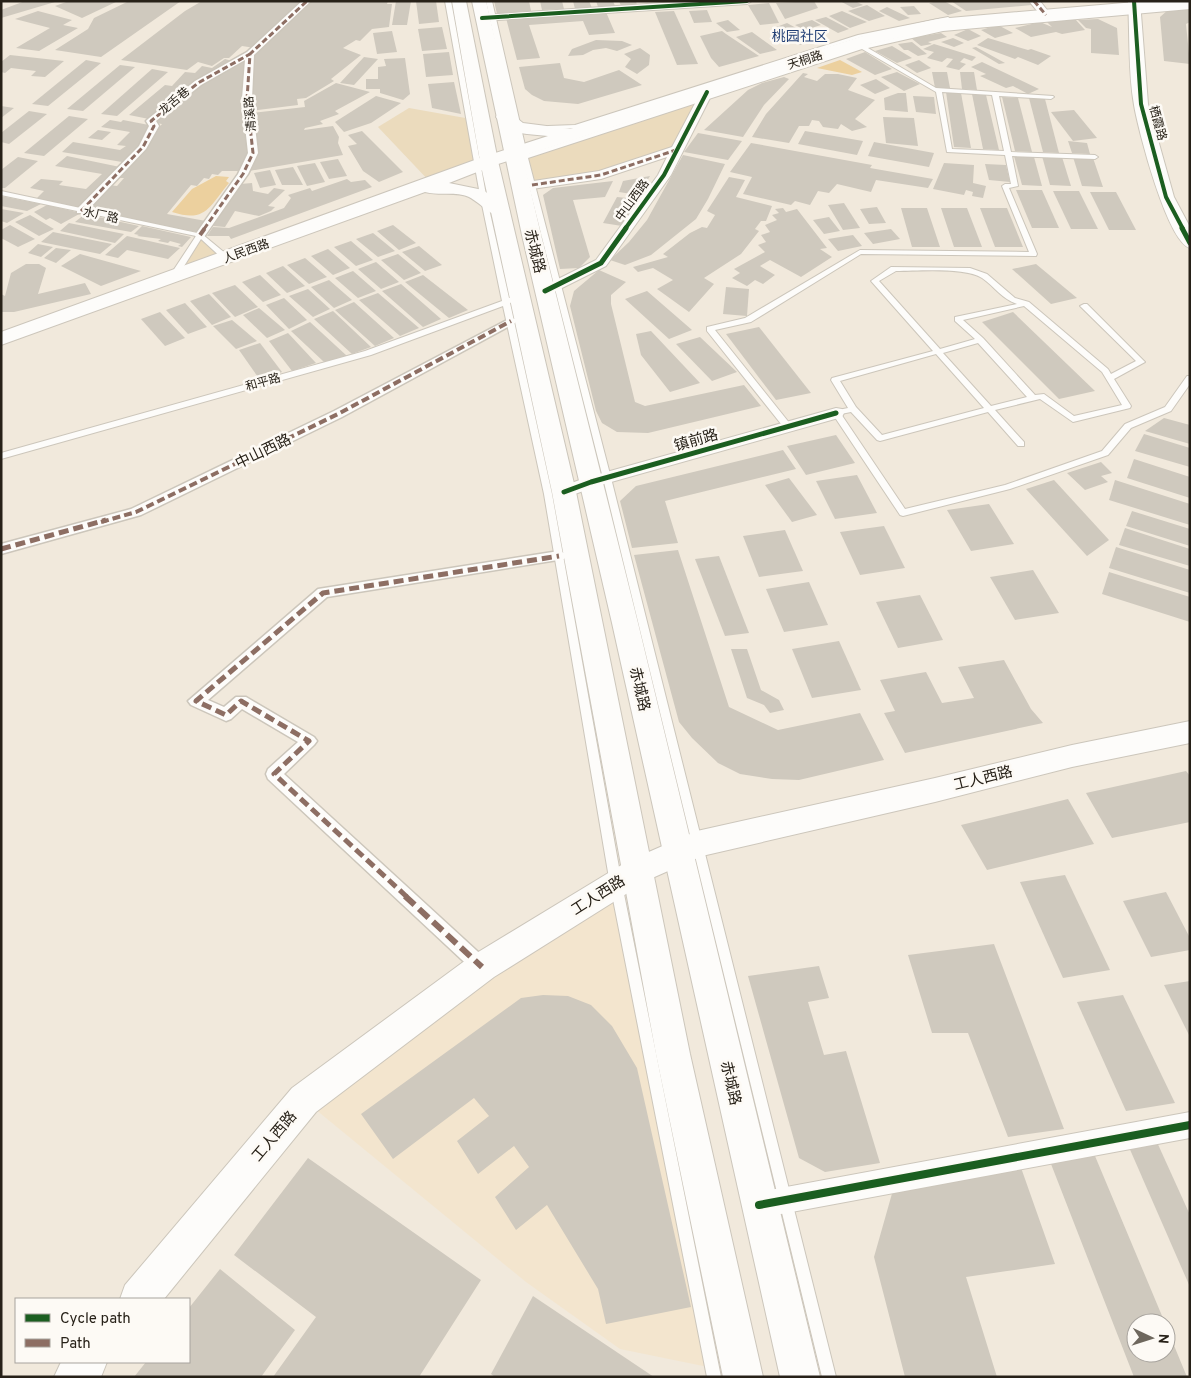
<svg xmlns="http://www.w3.org/2000/svg" width="1191" height="1378" font-family="Overpass,'Noto Sans SC',sans-serif">
	<rect width="100%" height="100%" fill="#f1e9dc"/>
	<polygon fill="#f3e5ce" points="616,884 713,1368 620,1349 526,1282 304,1100"/>
	<g fill="#ebdbbd">
		<polygon points="702,100 676,150 601,175 532,185 525,157"/>
		<polygon points="409,108 471,119 477,165 432,184 378,127"/>
		<polygon points="200,235 227,258 173,277"/>
	</g>
	<g fill="#ecd09e">
		<polygon points="840,60 862,72 852,75 817,68"/>
		<path d="M216,176L229,177L226,181L229,183C209,207 206,223 172,212L192,189Z"/>
	</g>
	<g fill="#cfc9be">
		<polygon points="25,1 55,1 55,2 1,18 1,10"/>
		<polygon points="69,1 118,1 82,18 55,6"/>
		<polygon points="129,1 181,1 101,57 55,50 88,29 94,18"/>
		<polygon points="202,1 304,1 255,48 242,46 229,58 224,58 212,66 198,62 187,70 121,60 185,11"/>
		<polygon points="309,1 388,1 387,4 392,4 389,27 372,29 360,41 356,40 343,48 361,55 331,79 334,81 306,98 297,99 298,105 251,111 249,102 254,61 252,61 251,56"/>
		<polygon points="396,1 411,1 407,25 392,25"/>
		<polygon points="416,1 436,1 439,22 419,24"/>
		<polygon points="494,1 529,1 531,11 497,14"/>
		<polygon points="540,1 562,1 564,9 542,10"/>
		<polygon points="573,1 589,1 592,8 575,9"/>
		<polygon points="596,1 613,1 615,6 598,7"/>
		<polygon points="619,1 636,1 637,5 621,6"/>
		<polygon points="814,1 818,8 785,19 776,3"/>
		<polygon points="840,1 855,1 863,5 853,8"/>
		<polygon points="938,1 944,1 962,11 948,15 929,3"/>
		<polygon points="951,1 1029,1 1032,5 966,11"/>
		<polygon points="769,3 779,23 760,25 748,5"/>
		<polygon points="867,5 885,16 869,21 848,11"/>
		<polygon points="914,6 921,14 908,15 900,7"/>
		<polygon points="887,7 910,18 899,21 879,11"/>
		<polygon points="1190,8 1190,22 1186,24 1190,64 1164,61 1160,17 1168,10"/>
		<polygon points="707,10 712,22 694,23 689,11"/>
		<polygon points="38,11 72,20 63,25 78,28 39,51 16,48 50,28 15,19"/>
		<polygon points="674,11 698,64 677,65 655,12"/>
		<polygon points="842,11 867,22 850,28 829,16"/>
		<polygon points="606,12 615,33 589,35 583,21 529,25 540,58 517,60 506,18"/>
		<polygon points="826,17 849,29 838,33 815,20"/>
		<polygon points="1075,19 1085,30 1062,34 1056,32 1031,37 1015,28 1040,22 1052,27 1047,22"/>
		<polygon points="1098,19 1117,28 1119,55 1091,53 1091,29 1086,28 1078,20"/>
		<polygon points="728,20 740,30 727,32 716,23"/>
		<polygon points="812,20 821,25 805,30 795,25"/>
		<polygon points="787,23 816,39 800,45 771,29"/>
		<polygon points="998,25 1013,33 995,38 981,30"/>
		<polygon points="442,27 447,49 422,51 418,29"/>
		<polygon points="968,29 981,36 968,41 954,35"/>
		<polygon points="392,31 397,52 377,54 373,33"/>
		<polygon points="722,31 726,34 759,56 719,67 711,58 700,36"/>
		<polygon points="752,32 777,50 760,54 736,37"/>
		<polygon points="941,33 947,37 928,42 932,44 921,46 911,38"/>
		<polygon points="953,38 964,43 954,47 941,42"/>
		<polygon points="988,38 1028,50 1031,49 1051,56 1038,65 1018,57 1015,59 977,45"/>
		<polygon points="596,40 622,41 632,45 617,51 606,48 593,50 583,55 568,56 572,49"/>
		<polygon points="912,42 927,54 918,56 908,50 904,50 898,44"/>
		<polygon points="934,44 976,57 972,61 964,58 960,62 966,64 959,70 946,67 953,59 947,58 942,62 927,58 934,52 923,49"/>
		<polygon points="892,46 912,58 897,63 875,51"/>
		<polygon points="976,47 1005,63 999,64 972,48"/>
		<polygon points="640,48 650,55 649,65 637,74 625,67 631,59 624,54"/>
		<polygon points="449,52 453,75 426,77 423,54"/>
		<polygon points="865,52 892,69 875,75 846,59"/>
		<polygon points="10,55 64,61 45,77 31,76 36,71 11,68 5,73 1,72 1,62"/>
		<polygon points="364,57 378,59 354,85 340,83"/>
		<polygon points="405,58 410,94 403,100 380,93 380,89 366,89 366,79 378,79 378,67 386,66 384,59"/>
		<polygon points="225,59 232,61 201,77 149,119 129,115 165,85 172,86 185,72 195,73 202,66 212,68"/>
		<polygon points="86,60 101,63 48,106 32,104"/>
		<polygon points="248,60 252,113 305,107 304,101 336,83 370,92 335,111 339,114 320,121 323,124 305,128 304,130 333,126 339,137 338,143 343,155 249,171 222,171 218,175 212,174 209,179 204,178 197,186 191,185 167,214 206,221 196,232 84,210 109,185 117,186 124,178 116,178 152,141 148,140 162,124 155,123 199,82 239,61"/>
		<polygon points="919,60 931,68 917,73 905,65"/>
		<polygon points="982,62 1039,89 1028,94 1013,86 1006,88 980,76 986,74 971,67"/>
		<polygon points="560,63 564,78 584,82 619,70 642,85 578,104 544,101 532,95 525,89 519,67"/>
		<polygon points="120,65 135,67 83,111 67,109"/>
		<polygon points="152,69 168,72 117,116 101,114"/>
		<polygon points="897,72 920,84 904,91 881,77"/>
		<polygon points="932,72 947,72 950,88 935,88"/>
		<polygon points="960,72 974,72 977,90 962,89"/>
		<polygon points="803,73 808,74 804,77 817,81 825,74 838,74 857,78 848,90 875,100 855,119 867,127 852,131 841,124 838,129 823,127 819,121 812,120 809,126 799,126 789,143 752,137 766,114"/>
		<polygon points="784,77 789,79 764,105 743,137 704,130 748,90 762,83"/>
		<polygon points="876,79 890,88 875,94 860,85"/>
		<polygon points="454,82 461,114 432,108 428,84"/>
		<polygon points="946,92 961,93 971,148 954,147"/>
		<polygon points="898,93 906,93 908,112 885,110 884,98"/>
		<polygon points="972,94 986,95 999,150 983,149"/>
		<polygon points="376,96 401,103 371,123 344,132 335,122"/>
		<polygon points="913,96 934,97 936,114 916,112"/>
		<polygon points="1002,97 1018,98 1032,152 1015,151"/>
		<polygon points="1029,98 1045,99 1059,153 1043,152"/>
		<polygon points="1,106 14,108 1,118"/>
		<polygon points="1074,110 1097,138 1073,141 1051,112"/>
		<polygon points="29,111 47,114 9,144 1,142 1,133"/>
		<polygon points="69,116 88,119 44,156 24,153"/>
		<polygon points="883,117 914,118 918,146 886,143"/>
		<polygon points="110,120 121,122 123,120 149,125 137,149 122,162 62,152 73,142 120,150 126,146 117,145 130,132 101,127"/>
		<polygon points="98,130 111,132 102,140 88,138"/>
		<polygon points="362,131 403,172 379,182 363,171 348,146 357,144 348,135"/>
		<polygon points="805,131 863,141 857,155 798,144"/>
		<polygon points="698,133 742,141 728,160 684,152"/>
		<polygon points="1068,141 1087,143 1090,154 1072,153"/>
		<polygon points="874,142 934,153 929,167 868,156"/>
		<polygon points="751,143 872,165 870,168 933,179 928,188 876,180 871,192 837,184 829,193 818,191 810,205 795,201 791,205 743,194 752,177 730,172"/>
		<polygon points="683,155 725,164 708,199 696,219 651,255 625,265 610,260 629,242 647,220"/>
		<polygon points="67,156 120,167 81,208 36,199 44,191 30,188 41,179 63,181 59,185 86,189 102,174 55,166"/>
		<polygon points="1014,156 1034,157 1042,186 1022,185"/>
		<polygon points="1042,156 1062,157 1071,186 1050,185"/>
		<polygon points="18,157 38,161 5,188 1,188 1,170"/>
		<polygon points="1073,157 1093,158 1103,187 1082,186"/>
		<polygon points="338,159 347,176 329,179 320,162"/>
		<polygon points="315,163 325,182 307,186 297,166"/>
		<polygon points="944,163 974,165 973,183 986,186 983,198 972,196 973,192 966,190 964,195 933,189"/>
		<polygon points="985,164 1006,165 1010,182 989,180"/>
		<polygon points="293,167 303,185 282,185 275,170"/>
		<polygon points="270,170 276,185 260,188 254,173"/>
		<polygon points="650,176 638,195 619,192 623,181"/>
		<polygon points="729,177 745,180 736,197 772,206 766,221 761,221 755,229 759,231 741,254 704,278 714,284 689,312 657,289 673,280 653,268 638,272 633,267 668,257 663,254 690,233 702,227 707,228 715,215 707,211"/>
		<polygon points="347,179 351,182 365,180 372,187 231,239 229,236 207,236 213,227 229,228 284,208 291,198 288,195 310,188 312,191"/>
		<polygon points="613,181 605,197 573,200 590,257 579,268 560,269 543,195 553,188"/>
		<polygon points="252,183 253,191 268,194 274,188 285,190 268,206 275,207 271,211 259,216 235,211 225,227 213,226 240,184"/>
		<polygon points="1016,190 1042,190 1059,228 1032,228"/>
		<polygon points="1053,191 1079,191 1098,229 1071,229"/>
		<polygon points="1090,192 1116,192 1136,230 1109,230"/>
		<polygon points="1,196 41,204 27,211 1,206"/>
		<polygon points="617,197 637,199 622,226 603,223"/>
		<polygon points="844,203 860,228 843,230 828,205"/>
		<polygon points="47,205 81,213 61,224 50,218 46,220 34,212"/>
		<polygon points="877,207 886,223 869,224 860,209"/>
		<polygon points="783,208 786,212 797,209 827,248 820,249 832,257 801,277 770,260 760,266 775,275 763,284 755,280 747,286 732,278 740,273 734,269 765,252 758,245 766,242 761,235 770,232 765,225 777,220 772,215 779,213 775,209"/>
		<polygon points="901,208 927,208 940,247 912,247"/>
		<polygon points="941,208 967,208 982,247 954,247"/>
		<polygon points="980,208 1007,208 1023,247 995,247"/>
		<polygon points="1,209 24,213 7,223 1,221"/>
		<polygon points="85,214 139,226 131,232 75,222"/>
		<polygon points="30,215 54,229 39,236 15,222"/>
		<polygon points="829,217 840,231 824,234 813,220"/>
		<polygon points="69,223 124,234 115,243 60,231"/>
		<polygon points="10,225 35,239 18,247 1,238 1,230"/>
		<polygon points="393,225 416,243 399,250 377,231"/>
		<polygon points="142,226 191,237 182,247 178,246 181,244 170,241 168,243 158,241 161,239 137,236 139,235 134,234"/>
		<polygon points="891,229 900,239 873,244 864,233"/>
		<polygon points="53,232 112,244 100,254 41,242"/>
		<polygon points="373,233 395,251 378,257 356,239"/>
		<polygon points="853,235 862,246 838,251 828,239"/>
		<polygon points="127,236 180,248 168,259 127,250 118,258 105,255"/>
		<polygon points="351,241 373,260 356,266 334,247"/>
		<polygon points="38,244 53,247 41,257 28,253"/>
		<polygon points="419,246 442,265 425,271 402,252"/>
		<polygon points="56,248 71,250 56,263 44,258"/>
		<polygon points="328,249 350,268 333,275 311,256"/>
		<polygon points="80,254 141,271 101,286 61,266"/>
		<polygon points="398,254 421,273 404,280 381,260"/>
		<polygon points="305,258 327,277 309,284 287,265"/>
		<polygon points="376,262 399,282 381,289 358,269"/>
		<polygon points="26,264 39,264 46,268 38,294 85,283 91,294 14,312 1,312 1,294 5,296 11,273"/>
		<polygon points="1036,264 1077,298 1051,304 1012,269"/>
		<polygon points="283,266 305,286 287,293 266,273"/>
		<polygon points="599,270 626,282 611,295 611,304 635,402 645,406 744,385 761,406 648,433 617,432 602,423 596,411 570,306 574,291"/>
		<polygon points="353,271 376,291 358,298 335,278"/>
		<polygon points="260,275 281,295 263,302 242,282"/>
		<polygon points="423,275 468,310 449,318 405,282"/>
		<polygon points="329,280 352,300 334,308 311,287"/>
		<polygon points="401,284 441,319 423,327 382,291"/>
		<polygon points="235,285 258,307 235,317 212,293"/>
		<polygon points="726,287 749,289 747,316 723,314"/>
		<polygon points="308,289 330,309 313,317 289,296"/>
		<polygon points="647,291 692,330 669,339 625,299"/>
		<polygon points="378,293 419,328 400,336 359,300"/>
		<polygon points="209,294 231,317 212,325 190,301"/>
		<polygon points="284,298 307,320 289,329 266,305"/>
		<polygon points="354,302 394,338 375,346 335,310"/>
		<polygon points="185,303 207,327 188,334 166,310"/>
		<polygon points="259,308 285,330 267,338 243,315"/>
		<polygon points="333,311 371,347 352,354 314,319"/>
		<polygon points="160,312 185,338 165,346 141,319"/>
		<polygon points="1013,312 1095,391 1059,399 982,322"/>
		<polygon points="232,320 257,341 236,349 213,326"/>
		<polygon points="310,322 347,356 324,362 291,331"/>
		<polygon points="759,327 811,393 776,400 726,334"/>
		<polygon points="651,331 700,383 670,392 641,355 636,334"/>
		<polygon points="288,333 316,363 292,371 269,341"/>
		<polygon points="700,337 737,372 712,381 676,344"/>
		<polygon points="260,343 282,372 260,380 239,350"/>
		<polygon points="1164,418 1190,425 1190,444 1145,431"/>
		<polygon points="1144,434 1190,448 1190,467 1135,451"/>
		<polygon points="836,435 855,463 806,475 787,446"/>
		<polygon points="783,450 796,469 665,501 678,543 632,548 620,501 636,486"/>
		<polygon points="1134,459 1190,477 1190,498 1127,478"/>
		<polygon points="1101,462 1112,473 1101,476 1108,482 1085,490 1067,473"/>
		<polygon points="857,475 877,513 835,519 816,481"/>
		<polygon points="789,478 817,515 792,522 765,485"/>
		<polygon points="1054,480 1109,540 1087,556 1026,489"/>
		<polygon points="1115,480 1190,504 1190,525 1109,500"/>
		<polygon points="989,504 1014,544 971,551 947,510"/>
		<polygon points="1132,511 1190,529 1190,546 1126,526"/>
		<polygon points="884,526 905,568 860,575 840,532"/>
		<polygon points="1125,528 1190,549 1190,566 1119,545"/>
		<polygon points="785,530 803,571 759,577 743,536"/>
		<polygon points="1116,547 1190,570 1190,593 1109,568"/>
		<polygon points="678,550 729,707 778,730 860,713 884,760 799,780 772,779 740,774 718,763 692,738 679,722 634,555"/>
		<polygon points="719,556 749,633 725,636 695,559"/>
		<polygon points="1033,570 1059,613 1015,620 990,577"/>
		<polygon points="1109,572 1190,597 1190,622 1102,594"/>
		<polygon points="809,582 828,625 784,632 766,589"/>
		<polygon points="920,595 943,640 898,648 876,602"/>
		<polygon points="839,641 861,690 812,698 792,649"/>
		<polygon points="731,649 747,649 761,690 779,700 784,710 770,713 764,705 747,698"/>
		<polygon points="1004,660 1031,709 1043,723 905,753 884,713 895,711 880,680 926,672 942,703 974,698 958,667"/>
		<polygon points="1186,771 1190,776 1190,822 1112,838 1086,793"/>
		<polygon points="1068,799 1094,844 987,870 961,825"/>
		<polygon points="1065,875 1110,970 1063,978 1020,882"/>
		<polygon points="1166,892 1190,938 1190,950 1151,957 1123,901"/>
		<polygon points="994,944 1064,1129 1008,1137 968,1033 932,1033 908,955"/>
		<polygon points="819,966 829,998 808,1002 824,1055 846,1051 880,1163 825,1172 799,1158 748,976"/>
		<polygon points="1190,981 1190,1037 1164,985"/>
		<polygon points="543,995 568,996 591,1005 612,1026 637,1068 691,1307 606,1324 598,1289 547,1205 516,1230 495,1197 529,1167 514,1146 478,1174 457,1141 489,1116 474,1098 393,1159 361,1114 521,998"/>
		<polygon points="1123,995 1175,1103 1126,1111 1077,1002"/>
		<polygon points="1156,1140 1190,1215 1190,1287 1128,1145"/>
		<polygon points="1095,1156 1165,1323 1136,1323 1136,1353 1166,1353 1166,1326 1187,1377 1134,1377 1051,1164"/>
		<polygon points="308,1158 481,1280 419,1377 273,1377 316,1317 234,1255"/>
		<polygon points="1019,1162 1055,1264 966,1277 997,1377 905,1377 874,1257 895,1183"/>
		<polygon points="220,1269 295,1330 261,1377 134,1377 146,1362 189,1362 189,1308"/>
		<polygon points="533,1296 654,1377 495,1377 491,1374"/>
	</g>
	<g fill="none" stroke-linecap="round" stroke-linejoin="round">
		<g stroke="#ccc6bb" stroke-width="2">
			<g id="service">
				<polygon points="445,1 451,1 486,195 509,298 512,298 516,300 510,303 552,494 622,884 721,1377 707,1377 610,884 544,494 503,306 371,355 1,459 1,453 365,351 502,301 480,195"/>
				<path d="M486,1H492L527,154L858,47L856,45L859,43L863,45L943,27L1190,5V9L943,31L868,48L936,88L1053,96L1054,97L1051,99L999,96L1011,152L1095,155L1098,157L1095,159L1012,156L1018,186L1009,188L1037,254L1036,256L861,254L751,322L715,330L791,425V429H785L707,331V327L745,318L860,250L1029,252L1002,186L1005,184H1011L1005,155L947,152L936,92L862,49L528,158L611,478L836,1377H822L603,478L511,115ZM942,92L992,95L1004,151L952,149Z"/>
				<polygon points="948,17 951,19 950,20 861,37 578,128 548,130 545,128 548,126 575,125 858,35"/>
				<polygon points="1,191 202,234 231,258 224,260 201,239 176,279 170,279 169,277 196,236 1,195"/>
				<path d="M891,267L970,268L987,274L1015,298L1029,302L1108,369L1111,374L1136,361L1080,306L1084,304H1087L1145,362L1114,379L1131,406L1130,408L1073,422L1040,399L995,410L1024,442V446H1018L988,412L880,441L877,440L851,412L841,414L905,509L1005,485L1102,451L1125,424L1165,407L1187,376H1190V384L1171,411L1131,428L1108,455L1010,489L903,516L900,515L832,413L833,411L848,408L831,380L832,378L933,351L871,281ZM896,271C917,271 965,267 982,278C994,286 1002,299 1017,304L955,317V321L975,339L940,349L879,281ZM1024,306L1102,372L1122,405L1074,416L1044,394L1035,395L983,338L963,320ZM978,343L1027,397L991,406L943,353ZM936,354L984,408L882,435L856,407L840,381Z"/>
			</g>
		</g>
		<g stroke="#ccc6bb" stroke-width="3">
			<g id="pedestrian">
				<polygon points="302,1 311,1 254,55 252,99 258,153 248,174 204,237 196,237 195,235 238,174 248,153 242,99 245,60 201,85 156,121 159,126 146,149 85,213 77,213 77,209 139,146 149,126 146,121 148,119 195,81 247,52"/>
				<polygon points="511,318 515,319 515,323 342,417 141,515 1,554 1,544 131,509 334,411"/>
				<polygon points="559,551 564,553 566,556 564,559 327,597 208,700 224,707 236,697 246,697 314,737 317,741 314,745 284,774 488,961 491,967 488,973 482,975 476,973 268,779 266,774 268,769 298,742 242,709 231,719 226,721 191,705 188,701 318,589"/>
			</g>
		</g>
		<g stroke="#ccc6bb" stroke-width="2">
			<g id="minor">
				<polygon points="692,1 752,1 747,4 482,21 476,18 482,15"/>
				<polygon points="1029,1 1040,1 1051,15 1046,18 1042,17"/>
				<polygon points="707,88 713,92 671,175 606,266 550,294 540,294 538,291 540,288 596,260 658,175 667,157 601,179 532,189 525,185 527,182 599,171 672,147 701,92"/>
				<polygon points="836,408 842,409 844,413 842,417 597,486 564,498 558,496 555,492 558,488 585,478"/>
				<polygon points="1190,1112 1190,1138 759,1218 749,1215 746,1205 749,1195 759,1192"/>
			</g>
		</g>
		<g stroke="#ccc6bb" stroke-width="2">
			<path id="tertiary" d="M1128,1H1140L1148,104L1174,197L1190,227V248C1167,242 1138,129 1134,105C1128,71 1130,35 1128,1Z"/>
		</g>
		<g stroke="#ccc6bb" stroke-width="2">
			<g id="secondary">
				<path d="M1147,1H1190V6L938,29L870,44L495,165L449,183L483,190L508,208L510,212L508,216C492,220 483,204 469,197C456,191 440,196 425,192L1,345V332L483,157L548,136C528,134 508,135 496,117L498,113H510L523,123L570,129L866,35L938,19Z"/>
				<polygon points="1190,721 1190,743 1072,767 935,802 702,856 650,879 494,977 316,1112 164,1299 120,1299 125,1285 292,1088 470,957 628,861 697,831 935,778 1072,745"/>
				<polygon points="61,1362 107,1362 101,1377 54,1377"/>
			</g>
		</g>
		<g stroke="#ccc6bb" stroke-width="2">
			<g id="primary">
				<polygon points="452,1 466,1 498,161 576,492 690,1054 763,1377 723,1377 656,1054 552,492 480,161"/>
				<polygon points="472,1 486,1 541,235 638,623 820,1377 780,1377 612,623 522,235"/>
			</g>
		</g>
		<use href="#service" fill="#fdfcfa" fill-rule="evenodd"/>
		<use href="#pedestrian" fill="#fdfcfa" fill-rule="evenodd"/>
		<use href="#minor" fill="#fdfcfa" fill-rule="evenodd"/>
		<use href="#tertiary" fill="#fdfcfa" fill-rule="evenodd"/>
		<use href="#secondary" fill="#fdfcfa" fill-rule="evenodd"/>
		<use href="#primary" fill="#fdfcfa" fill-rule="evenodd"/>
		<g stroke="#8d6e63" stroke-width="3" stroke-dasharray="6 3" stroke-linecap="butt">
			<polyline points="1034,1 1046,15"/>
			<polyline points="532,185 601,175 676,150"/>
			<polyline points="81,211 143,147 154,126 151,121 198,83 250,54"/>
			<polyline points="204,229 243,174 253,153 247,99 250,54 307,1"/>
		</g>
		<g stroke="#8d6e63" stroke-width="4" stroke-dasharray="8 4" stroke-linecap="butt">
			<polyline points="200,235 205,228"/>
			<polyline points="101,522 136,512 338,414 511,321"/>
		</g>
		<g stroke="#8d6e63" stroke-width="5" stroke-dasharray="10 5" stroke-linecap="butt">
			<polyline points="1,549 106,520"/>
			<polyline points="407,897 274,774 309,741 241,701 226,715 196,701 323,593 559,556"/>
		</g>
		<polyline stroke="#8d6e63" stroke-width="6" stroke-dasharray="13 6" stroke-linecap="butt" points="405,896 482,967"/>
		<g stroke="#fdfaf5" stroke-width="5.5">
			<g id="cycleway-far2">
				<polyline points="1134,1 1141,104 1166,197 1183,229"/>
				<polyline points="482,18 747,1"/>
				<polyline points="625,229 664,175 707,92"/>
			</g>
		</g>
		<g stroke="#fdfaf5" stroke-width="8">
			<g id="cycleway-far1">
				<polyline points="1182,228 1190,243"/>
				<polyline points="545,291 601,263 626,228"/>
				<polyline points="564,492 591,482 836,413"/>
			</g>
		</g>
		<g stroke="#fdfaf5" stroke-width="11">
			<polyline id="cycleway" points="759,1205 1190,1125"/>
		</g>
		<use href="#cycleway-far2" stroke="#1b5e20" stroke-width="4"/>
		<use href="#cycleway-far1" stroke="#1b5e20" stroke-width="5"/>
		<use href="#cycleway" stroke="#1b5e20" stroke-width="8"/>
	</g>
	<g text-anchor="middle" stroke-width="5" stroke-linejoin="round" paint-order="stroke">
		<g font-size="12" fill="#272118" stroke="#fdfaf5">
			<text transform="translate(805 60) rotate(-18)" y="4">天桐路</text>
			<text transform="translate(174 101) rotate(-40)" y="4">龙舌巷</text>
			<text transform="translate(250 114) rotate(-95)" y="4">清溪路</text>
			<text transform="translate(1158 123) rotate(75)" y="4">栖霞路</text>
			<text transform="translate(632 200) rotate(-54)" y="4">中山西路</text>
			<text transform="translate(101 215) rotate(12)" y="4">水厂路</text>
			<text transform="translate(246 251) rotate(-20)" y="4">人民西路</text>
			<text transform="translate(263 382) rotate(-16)" y="4">和平路</text>
		</g>
		<g font-size="14" fill="#223f75" stroke="#fdfaf5">
			<text x="800" y="41">桃园社区</text>
		</g>
		<g font-size="15" fill="#272118" stroke="#fdfaf5">
			<text transform="translate(535 251) rotate(76)" y="5">赤城路</text>
			<text transform="translate(696 440) rotate(-16)" y="5">镇前路</text>
			<text transform="translate(263 451) rotate(-26)" y="5">中山西路</text>
			<text transform="translate(640 689) rotate(77)" y="5">赤城路</text>
			<text transform="translate(983 778) rotate(-14)" y="5">工人西路</text>
			<text transform="translate(598 895) rotate(-32)" y="5">工人西路</text>
			<text transform="translate(731 1083) rotate(77)" y="5">赤城路</text>
			<text transform="translate(274 1136) rotate(-50)" y="5">工人西路</text>
		</g>
	</g>
	<rect width="1191" height="1378" fill="none" stroke="#272118" stroke-width="5"/>
	<rect x="15" y="1298" width="175" height="65" fill="#fdfaf5" stroke="#a7a39d"/>
	<rect x="25" y="1314" width="25" height="8" fill="#1b5e20" stroke="#a7a39d"/>
	<text x="60" y="1323" font-size="15" fill="#272118">Cycle path</text>
	<rect x="25" y="1339" width="25" height="8" fill="#8d6e63" stroke="#a7a39d"/>
	<text x="60" y="1348" font-size="15" fill="#272118">Path</text>
	<g transform="translate(1151 1338) rotate(94)"><circle r="24" fill="#fdfaf5" stroke="#a7a39d"/>
	<path d="M0-4L9 19L0 12L-9 19Z" fill="#6e675d"/>
	<text y="-8" font-size="14" font-weight="bold" text-anchor="middle" fill="#272118">N</text>
	</g>
</svg>
